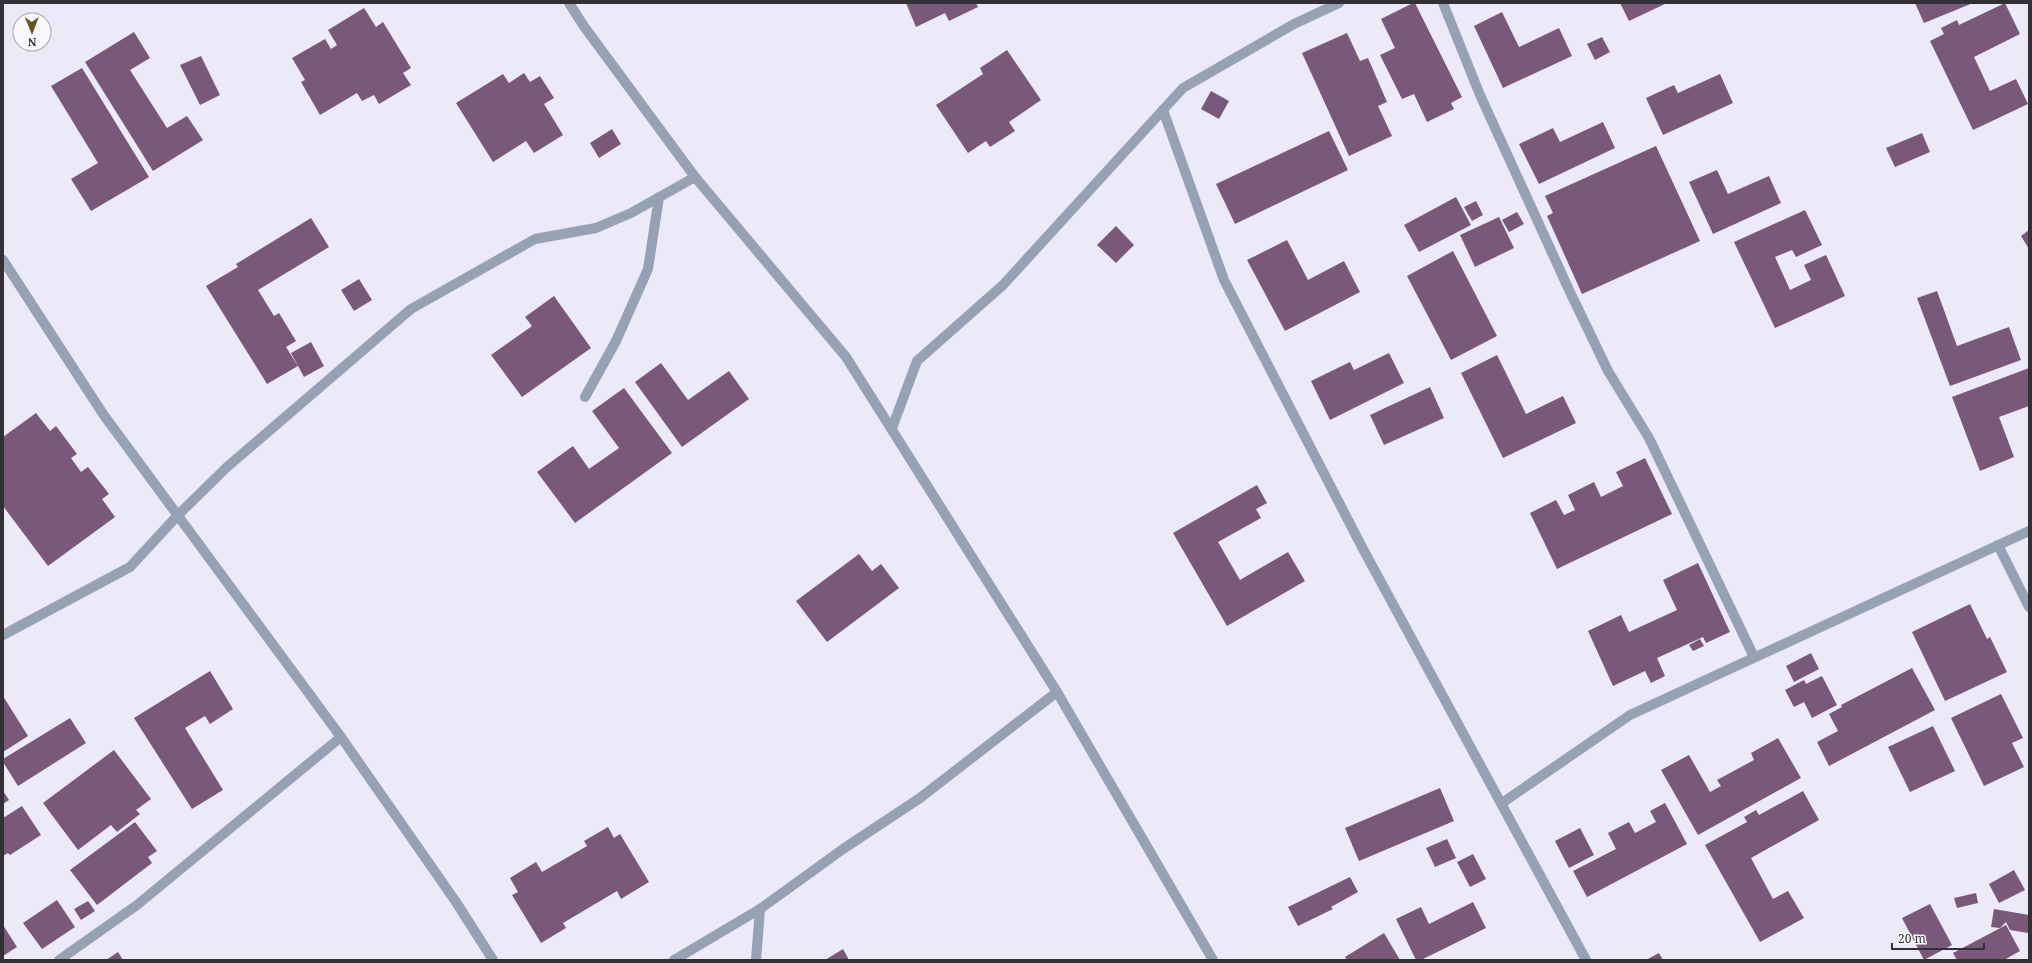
<svg xmlns="http://www.w3.org/2000/svg" width="2032" height="963" font-family="'Noto Serif',serif">
	<rect width="100%" height="100%" fill="#ece9f9"/>
	<g fill="#7a5879">
		<polygon points="906,3 976,3 978,7 949,21 945,13 916,27"/>
		<polygon points="1413,3 1415,3 1462,97 1451,103 1454,109 1427,122 1414,94 1402,99 1380,55 1395,48 1381,19"/>
		<polygon points="1620,3 1667,3 1629,21"/>
		<polygon points="1915,3 1973,3 1924,23"/>
		<polygon points="2005,3 2020,34 1974,57 1990,91 2016,79 2028,104 1973,130 1930,41 1944,34 1941,28 1957,20 1959,25"/>
		<polygon points="364,8 376,27 383,22 411,68 403,73 411,85 379,104 374,95 362,101 357,93 320,115 301,82 305,80 292,58 325,39 331,49 337,45 328,30"/>
		<polygon points="1502,12 1519,47 1559,28 1572,56 1503,88 1474,26"/>
		<polygon points="134,32 150,58 130,70 167,128 187,116 203,140 153,171 85,62"/>
		<polygon points="1347,33 1360,61 1368,58 1387,102 1378,106 1392,136 1349,156 1302,53"/>
		<polygon points="1602,37 1610,52 1595,60 1587,44"/>
		<polygon points="1007,50 1041,100 1009,122 1015,131 990,147 986,141 968,153 936,105 983,74 980,68"/>
		<polygon points="201,56 220,95 200,105 180,65"/>
		<polygon points="82,68 149,177 91,211 71,179 98,163 51,86"/>
		<polygon points="524,73 530,82 540,76 554,98 544,104 563,135 534,153 526,141 493,162 456,103 503,74 509,83"/>
		<polygon points="1720,74 1733,103 1663,135 1646,98 1674,85 1678,93"/>
		<polygon points="1211,91 1229,101 1219,119 1201,109"/>
		<polygon points="1603,122 1615,148 1539,184 1519,144 1553,128 1560,142"/>
		<polygon points="612,129 621,144 599,158 590,143"/>
		<polygon points="1329,131 1348,170 1235,224 1216,184"/>
		<polygon points="1922,133 1930,152 1895,167 1886,148"/>
		<polygon points="1656,146 1700,241 1582,294 1547,216 1553,213 1545,196"/>
		<polygon points="1717,170 1728,194 1769,176 1781,203 1713,234 1689,182"/>
		<polygon points="1456,197 1471,225 1419,252 1404,225"/>
		<polygon points="1476,201 1483,215 1472,221 1464,207"/>
		<polygon points="1805,210 1822,245 1796,257 1792,250 1775,257 1790,290 1811,280 1804,265 1826,255 1845,296 1775,328 1734,242"/>
		<polygon points="1517,212 1524,224 1509,232 1502,220"/>
		<polygon points="1499,217 1514,248 1475,267 1460,235"/>
		<polygon points="311,218 329,247 258,290 274,316 279,313 296,341 286,347 298,366 267,384 206,286 238,267 236,264"/>
		<polygon points="1116,226 1134,245 1116,263 1097,245"/>
		<polygon points="2029,230 2029,249 2021,236"/>
		<polygon points="1287,240 1308,280 1344,261 1360,292 1285,331 1247,260"/>
		<polygon points="1453,251 1497,336 1451,360 1407,276"/>
		<polygon points="359,279 372,300 354,311 341,290"/>
		<polygon points="1937,291 1957,346 2009,327 2021,360 1950,386 1917,298"/>
		<polygon points="554,296 591,348 522,397 491,355 532,326 525,317"/>
		<polygon points="311,342 324,366 304,377 291,353"/>
		<polygon points="1389,353 1404,383 1330,420 1311,381 1350,362 1354,370"/>
		<polygon points="1497,355 1526,414 1563,396 1576,423 1503,458 1461,373"/>
		<polygon points="661,363 688,400 729,371 749,399 682,447 635,382"/>
		<polygon points="2029,368 2029,406 1999,417 2014,457 1980,471 1952,397"/>
		<polygon points="1430,387 1444,418 1384,445 1370,415"/>
		<polygon points="624,388 672,453 575,523 537,472 573,446 589,469 619,448 592,411"/>
		<polygon points="36,413 50,431 56,426 77,454 71,458 81,472 88,467 109,494 102,499 115,517 48,566 3,506 3,437"/>
		<polygon points="1645,458 1672,514 1557,569 1530,513 1556,500 1564,515 1575,510 1568,495 1594,482 1601,497 1623,486 1616,472"/>
		<polygon points="1257,485 1267,503 1256,509 1261,518 1218,542 1240,580 1288,552 1305,581 1227,626 1173,533"/>
		<polygon points="859,554 872,571 881,564 899,588 827,642 796,601"/>
		<polygon points="1698,563 1730,632 1706,643 1703,637 1657,658 1665,676 1651,683 1645,671 1613,686 1588,631 1621,615 1629,632 1677,610 1663,580"/>
		<polygon points="1970,604 1987,639 1990,637 2007,672 1945,701 1912,632"/>
		<polygon points="1700,639 1704,646 1693,651 1689,645"/>
		<polygon points="1811,653 1819,669 1794,682 1786,666"/>
		<polygon points="1912,668 1935,710 1829,766 1817,742 1838,731 1829,714 1842,707 1841,705"/>
		<polygon points="210,671 233,709 210,724 205,716 185,728 223,790 192,809 134,718"/>
		<polygon points="1822,676 1837,705 1812,718 1804,702 1794,707 1785,690 1804,680 1806,684"/>
		<polygon points="2001,694 2023,738 2012,743 2024,767 1984,786 1951,718"/>
		<polygon points="3,696 28,736 3,752"/>
		<polygon points="70,718 86,743 18,786 3,762 3,759"/>
		<polygon points="1933,726 1955,771 1910,792 1888,747"/>
		<polygon points="1778,738 1801,778 1698,835 1661,770 1689,755 1710,792 1721,786 1717,780 1754,760 1751,753"/>
		<polygon points="114,750 151,799 136,810 140,814 117,832 111,825 78,850 43,803"/>
		<polygon points="1440,788 1454,821 1359,861 1345,828"/>
		<polygon points="3,791 9,800 3,804"/>
		<polygon points="1803,791 1819,820 1751,858 1773,899 1788,891 1804,918 1760,942 1705,845 1747,822 1744,817 1756,810 1759,815"/>
		<polygon points="1665,803 1687,844 1587,897 1573,871 1616,849 1608,833 1629,822 1635,833 1656,822 1650,811"/>
		<polygon points="22,806 41,835 10,855 8,853 3,856 3,818"/>
		<polygon points="135,822 157,851 148,857 152,863 97,905 70,870"/>
		<polygon points="608,827 614,838 620,834 649,882 621,899 617,891 563,923 566,928 541,943 512,895 518,892 510,878 536,862 542,872 587,846 584,841"/>
		<polygon points="1580,828 1594,855 1569,868 1555,841"/>
		<polygon points="1447,839 1456,858 1435,867 1426,848"/>
		<polygon points="1473,854 1486,879 1470,887 1457,862"/>
		<polygon points="2014,870 2025,890 1999,903 1989,884"/>
		<polygon points="1350,877 1358,892 1331,907 1333,909 1298,926 1288,907"/>
		<polygon points="1976,893 1978,903 1957,908 1954,898"/>
		<polygon points="57,900 75,927 42,949 23,923"/>
		<polygon points="88,901 95,911 81,920 74,909"/>
		<polygon points="1473,902 1486,928 1421,960 1416,960 1396,919 1421,907 1429,924"/>
		<polygon points="1930,904 1952,945 1924,960 1902,918"/>
		<polygon points="1994,909 2029,915 2028,933 2010,930 2006,922 2000,928 1991,927"/>
		<polygon points="3,925 17,947 3,956"/>
		<polygon points="2006,925 2020,951 2004,960 1957,960 1953,953"/>
		<polygon points="1384,933 1400,960 1347,960 1345,957"/>
		<polygon points="843,949 849,960 825,960"/>
		<polygon points="118,952 123,960 106,960"/>
		<polygon points="1659,953 1663,960 1646,960"/>
	</g>
	<g fill="none" stroke-linecap="round" stroke-linejoin="round">
		<g stroke="#97a1b4" stroke-width="10">
			<polyline points="569,3 583,25 695,177 846,357 1057,692 1213,960"/>
			<polyline points="1443,3 1480,95 1570,292 1608,371 1649,438 1754,657"/>
			<polyline points="1163,110 1224,280 1363,549 1586,960"/>
			<polyline points="3,260 103,414 341,737 456,902 493,960"/>
			<polyline points="585,397 616,341 648,269 659,197"/>
			<polyline points="892,428 917,361 1003,285 1183,88 1294,24 1339,3"/>
			<polyline points="1998,545 2029,607"/>
			<polyline points="3,635 130,567 178,515 227,467 411,309 535,239 596,228 631,213 695,177"/>
			<polyline points="1502,803 1630,715 2029,531"/>
			<polyline points="59,960 137,905 341,737"/>
			<polyline points="674,960 760,909 843,849 920,798 1057,692"/>
			<polyline points="756,960 760,909"/>
		</g>
	</g>
	<rect width="2032" height="963" fill="none" stroke="#333137" stroke-width="8"/>
	<g transform="translate(32 32) rotate(179)"><circle r="19" fill="#f9f8fe" stroke="#aaa8ae"/>
	<path d="M0-3L7 15L0 10L-7 15Z" fill="#635622"/>
	<text y="-6" font-size="11" font-weight="bold" text-anchor="middle" fill="#333137">N</text>
	</g>
	<path d="M1892 943v6h92v-6" fill="none" stroke="#333137" stroke-width="2"/>
	<text x="1898" y="943" font-size="12" fill="#333137" stroke="#f9f8fe" stroke-width="3" paint-order="stroke">20 m</text>
</svg>
